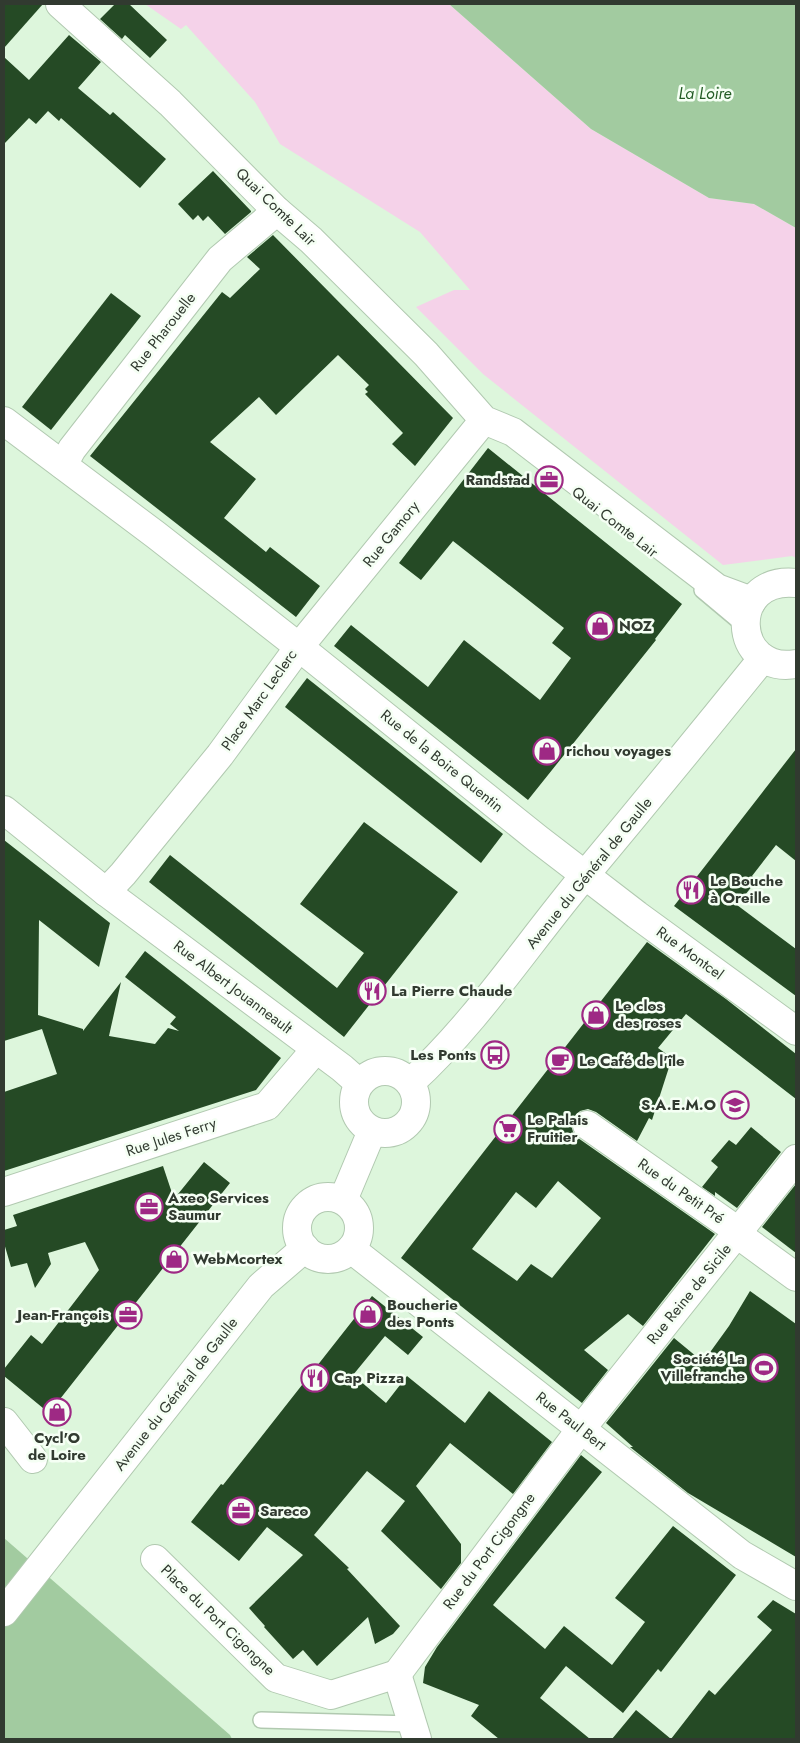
<svg xmlns="http://www.w3.org/2000/svg" width="800" height="1743" font-family="Jost,sans-serif">
	<rect width="100%" height="100%" fill="#ddf6dc"/>
	<polygon fill="#f5d2e9" points="145,4 449,4 591,129 709,198 754,204 796,228 796,558 792,556 723,565 483,374 416,307 454,290 470,290 420,232 280,144 255,102 186,25 181,29"/>
	<g fill="#a2cba0">
		<polygon points="449,4 796,4 796,228 754,204 709,198 591,129"/>
		<polygon points="4,1538 230,1735 232,1739 4,1739"/>
	</g>
	<g fill="#254a25" fill-rule="evenodd">
		<polygon points="4,4 43,4 4,48"/>
		<polygon points="115,4 129,4 167,40 150,58 125,35 122,39 100,19"/>
		<polygon points="69,35 101,62 78,88 110,115 113,112 166,159 140,188 61,118 59,121 48,111 36,124 29,118 4,144 4,57 29,80"/>
		<polygon points="213,171 251,211 251,212 225,234 208,216 203,221 198,215 193,220 178,204"/>
		<polygon points="273,235 453,418 415,466 392,444 403,433 365,394 368,392 365,389 369,385 338,355 276,415 259,397 210,442 256,479 224,518 266,552 270,547 320,586 296,617 90,456 222,292 230,298 260,269 247,257"/>
		<polygon points="111,293 141,316 51,430 22,407"/>
		<polygon points="488,448 682,604 655,639 656,640 528,800 334,646 351,625 428,687 464,640 540,700 571,658 552,643 564,628 453,541 421,580 399,563"/>
		<polygon points="307,678 503,834 481,863 285,707"/>
		<polygon points="796,749 796,861 776,845 752,876 757,880 737,905 796,949 796,996 674,906"/>
		<polygon points="364,822 458,892 344,1037 149,882 170,855 337,988 364,953 300,904"/>
		<polygon points="4,840 110,923 99,967 39,920 38,1015 83,1029 83,1031 121,982 109,1036 155,1044 168,1028 179,1031 170,1024 176,1017 125,977 145,951 281,1058 256,1090 4,1171 4,1092 57,1074 42,1029 4,1041"/>
		<path d="M647,942L726,999L796,1054V1099L686,1014L658,1048L672,1058L652,1120L649,1118L637,1141L596,1112L588,1109L580,1111L575,1116L571,1124L573,1132L578,1138L715,1234L643,1326L628,1314L584,1350L608,1370L582,1403L401,1258ZM558,1181L601,1218L552,1278L531,1264L517,1281L472,1249L516,1192L536,1208Z"/>
		<polygon points="751,1127 781,1152 737,1208 715,1192 715,1196 702,1187 718,1167 711,1161 729,1140 736,1145"/>
		<polygon points="204,1162 230,1183 49,1413 4,1376 4,1369 31,1335 42,1344 99,1270 85,1242 48,1253 51,1264 35,1288 27,1263 11,1267 4,1243 4,1230 17,1226 13,1215 163,1166 174,1199"/>
		<polygon points="796,1184 796,1253 762,1227"/>
		<polygon points="750,1291 796,1324 796,1557 688,1493 630,1447 633,1447 606,1423 674,1338 703,1362 729,1326"/>
		<polygon points="372,1296 423,1337 408,1355 385,1336 353,1375 386,1403 407,1376 465,1423 489,1391 552,1442 513,1494 450,1443 416,1486 461,1544 461,1563 441,1589 381,1531 405,1501 367,1471 314,1535 349,1568 347,1569 400,1626 393,1634 375,1644 368,1617 317,1666 303,1650 293,1659 264,1627 265,1626 249,1608 303,1555 267,1527 239,1561 191,1522 221,1484 223,1485 254,1446"/>
		<polygon points="581,1455 602,1472 493,1605 545,1649 564,1626 612,1665 645,1622 615,1598 673,1526 736,1575 661,1672 658,1669 623,1713 566,1666 540,1698 590,1739 499,1739 471,1716 479,1705 423,1683 425,1667 437,1647"/>
		<polygon points="773,1600 796,1614 796,1739 612,1739 636,1710 671,1739 709,1690 715,1695 772,1630 757,1617"/>
	</g>
	<g fill="none" stroke-linecap="round" stroke-linejoin="round">
		<g stroke="#b1c9b0" stroke-width="18">
			<g id="lane">
				<polyline points="702,590 745,626"/>
				<polyline points="261,1720 412,1724"/>
			</g>
		</g>
		<g stroke="#b1c9b0" stroke-width="30">
			<g id="street">
				<polyline points="60,4 170,103 277,211 311,240 426,354 484,420 513,432 717,588 752,601"/>
				<polyline points="484,420 299,647 538,839 637,915 796,1031"/>
				<polyline points="4,421 156,535 299,647 220,755 123,874 106,892"/>
				<polyline points="63,465 72,449 220,259 277,211"/>
				<polyline points="4,810 106,892 342,1068 359,1083"/>
				<polyline points="587,1125 728,1224 748,1242 796,1277"/>
				<polyline points="4,1192 267,1106 316,1049"/>
				<polyline points="351,1249 742,1555 796,1586"/>
				<polyline points="4,1422 33,1459"/>
				<polyline points="155,1559 276,1678 331,1695 397,1674"/>
				<polyline points="397,1674 581,1429 796,1159"/>
				<polyline points="397,1674 417,1739"/>
			</g>
		</g>
		<g stroke="#b1c9b0" stroke-width="30">
			<g id="secondary">
				<path d="M796,583C726,576 732,675 796,664"/>
				<circle cx="385" cy="1102" r="31"/>
				<path d="M410,1083C477,1022 527,944 585,875C645,803 704,731 763,658"/>
				<circle cx="328" cy="1228" r="31"/>
				<polyline points="343,1200 372,1131"/>
				<polyline points="4,1612 261,1286 305,1248"/>
			</g>
		</g>
		<use href="#lane" stroke="#fff" stroke-width="15"/>
		<use href="#street" stroke="#fff" stroke-width="28"/>
		<use href="#secondary" stroke="#fff" stroke-width="28"/>
	</g>
	<defs>
		<g id="office-ring" transform="scale(1.4375)"><circle r="9.5" fill="#f5fff4" stroke="#9e2984" stroke-width="1.5"/><path d="M-6-3h4V-5.5h4V-3h4V5H-6ZM-1-4.5V-3h2v-1.5ZM-6 0V1H6V0Z" fill="#9e2984"/></g>
		<g id="shop-ring" transform="scale(1.4375)"><circle r="9.5" fill="#f5fff4" stroke="#9e2984" stroke-width="1.5"/><path d="M-5-2.5h2.3a2.7 3.5 0 0 1 5.4 0H5L5.5 6h-11ZM-1.5-2.5h3a1.5 2.3 0 0 0-3 0Z" fill="#9e2984"/></g>
		<g id="restaurant-ring" transform="scale(1.4375)"><circle r="9.5" fill="#f5fff4" stroke="#9e2984" stroke-width="1.5"/><path d="M-5-6h1v4h1v-4h1v4h1v-4h1v5L-1.5 .5V6h-2V.5L-5-1ZM5-6V6H3V1.5H1.5Q1.5-4 5-6Z" fill="#9e2984"/></g>
		<g id="bus-ring" transform="scale(1.4375)"><circle r="9.5" fill="#f5fff4" stroke="#9e2984" stroke-width="1.5"/><path d="M-5-6H5V4H4V6H2V4H-2V6H-4V4H-5ZM-3.5-4V0h7V-4ZM-3.5 1.2v1.5H-2V1.2ZM2 1.2v1.5H3.5V1.2Z" fill="#9e2984"/></g>
		<g id="cafe-ring" transform="scale(1.4375)"><circle r="9.5" fill="#f5fff4" stroke="#9e2984" stroke-width="1.5"/><path d="M-5.5-4.5H6V0H3Q3 3.5 0 3.5H-2.5Q-5.5 3.5-5.5 0ZM3-3.2v2h1.7v-2ZM-6 4.5H4V6H-6Z" fill="#9e2984"/></g>
		<g id="school-ring" transform="scale(1.4375)"><circle r="9.5" fill="#f5fff4" stroke="#9e2984" stroke-width="1.5"/><path d="M0-5L7-2L0 1L-7-2ZM-4 1L0 2.5L4 1V4Q0 6-4 4Z" fill="#9e2984"/></g>
		<g id="supermarket-ring" transform="scale(1.4375)"><circle r="9.5" fill="#f5fff4" stroke="#9e2984" stroke-width="1.5"/><path d="M-6-5.5h2.5l.6 2H6L4.5 2H-2.5L-4.4-4H-6ZM-1.5 3.2a1.3 1.3 0 1 0 .1 0ZM3 3.2a1.3 1.3 0 1 0 .1 0Z" fill="#9e2984"/></g>
		<g id="stadium-ring" transform="scale(1.4375)"><circle r="9.5" fill="#f5fff4" stroke="#9e2984" stroke-width="1.5"/><path d="M0-5a6.5 5 0 1 0 0 10a6.5 5 0 1 0 0-10ZM-3.5-1.8h7v3.6h-7Z" fill="#9e2984"/></g>
	</defs>
	<g fill-rule="evenodd">
		<use href="#office-ring" x="549" y="480"/>
		<use href="#shop-ring" x="600" y="626"/>
		<use href="#shop-ring" x="547" y="751"/>
		<use href="#restaurant-ring" x="691" y="890"/>
		<use href="#restaurant-ring" x="372" y="991"/>
		<use href="#shop-ring" x="596" y="1015"/>
		<use href="#bus-ring" x="495" y="1055"/>
		<use href="#cafe-ring" x="560" y="1061"/>
		<use href="#school-ring" x="735" y="1105"/>
		<use href="#supermarket-ring" x="508" y="1129"/>
		<use href="#office-ring" x="149" y="1207"/>
		<use href="#shop-ring" x="174" y="1259"/>
		<use href="#shop-ring" x="368" y="1314"/>
		<use href="#office-ring" x="128" y="1315"/>
		<use href="#stadium-ring" x="764" y="1368"/>
		<use href="#restaurant-ring" x="315" y="1378"/>
		<use href="#shop-ring" x="57" y="1412"/>
		<use href="#office-ring" x="241" y="1511"/>
	</g>
	<g text-anchor="middle" stroke-width="5" stroke-linejoin="round" paint-order="stroke">
		<g font-size="15" fill="#313a30" stroke="#f5fff4">
			<text transform="translate(276 207) rotate(44)" y="5">Quai Comte Lair</text>
			<text transform="translate(163 332) rotate(-52)" y="5">Rue Pharouelle</text>
			<text transform="translate(615 522) rotate(38)" y="5">Quai Comte Lair</text>
			<text transform="translate(391 534) rotate(-51)" y="5">Rue Gamory</text>
			<text transform="translate(259 700) rotate(-55)" y="5">Place Marc Leclerc</text>
			<text transform="translate(442 761) rotate(39)" y="5">Rue de la Boire Quentin</text>
			<text transform="translate(589 873) rotate(-51)" y="5">Avenue du Général de Gaulle</text>
			<text transform="translate(690 953) rotate(36)" y="5">Rue Montcel</text>
			<text transform="translate(233 987) rotate(37)" y="5">Rue Albert Jouanneault</text>
			<text transform="translate(171 1137) rotate(-18)" y="5">Rue Jules Ferry</text>
			<text transform="translate(681 1191) rotate(35)" y="5">Rue du Petit Pré</text>
			<text transform="translate(689 1294) rotate(-51)" y="5">Rue Reine de Sicile</text>
			<text transform="translate(176 1394) rotate(-52)" y="5">Avenue du Général de Gaulle</text>
			<text transform="translate(571 1421) rotate(38)" y="5">Rue Paul Bert</text>
			<text transform="translate(489 1551) rotate(-53)" y="5">Rue du Port Cigongne</text>
			<text transform="translate(218 1620) rotate(44)" y="5">Place du Port Cigongne</text>
		</g>
		<g font-size="15" font-weight="bold" fill="#313a30" stroke="#f5fff4" text-anchor="start">
			<text x="530" y="485" text-anchor="end">Randstad</text>
			<text x="619" y="631">NOZ</text>
			<text x="566" y="756">richou voyages</text>
			<text x="710" y="886">Le Bouche<tspan x="710" dy="17">à Oreille</tspan></text>
			<text x="391" y="996">La Pierre Chaude</text>
			<text x="615" y="1011">Le clos<tspan x="615" dy="17">des roses</tspan></text>
			<text x="476" y="1060" text-anchor="end">Les Ponts</text>
			<text x="579" y="1066">Le Café de l'île</text>
			<text x="716" y="1110" text-anchor="end">S.A.E.M.O</text>
			<text x="527" y="1125">Le Palais<tspan x="527" dy="17">Fruitier</tspan></text>
			<text x="168" y="1203">Axeo Services<tspan x="168" dy="17">Saumur</tspan></text>
			<text x="193" y="1264">WebMcortex</text>
			<text x="387" y="1310">Boucherie<tspan x="387" dy="17">des Ponts</tspan></text>
			<text x="109" y="1320" text-anchor="end">Jean-François</text>
			<text x="745" y="1364" text-anchor="end">Société La<tspan x="745" dy="17">Villefranche</tspan></text>
			<text x="334" y="1383">Cap Pizza</text>
			<text x="57" y="1443" text-anchor="middle">Cycl'O<tspan x="57" dy="17">de Loire</tspan></text>
			<text x="260" y="1516">Sareco</text>
		</g>
		<g font-size="16" font-style="italic" fill="#235c25" stroke="#f5fff4">
			<text x="705" y="99">La Loire</text>
		</g>
	</g>
	<rect width="800" height="1743" fill="none" stroke="#313a30" stroke-width="10"/>
</svg>
